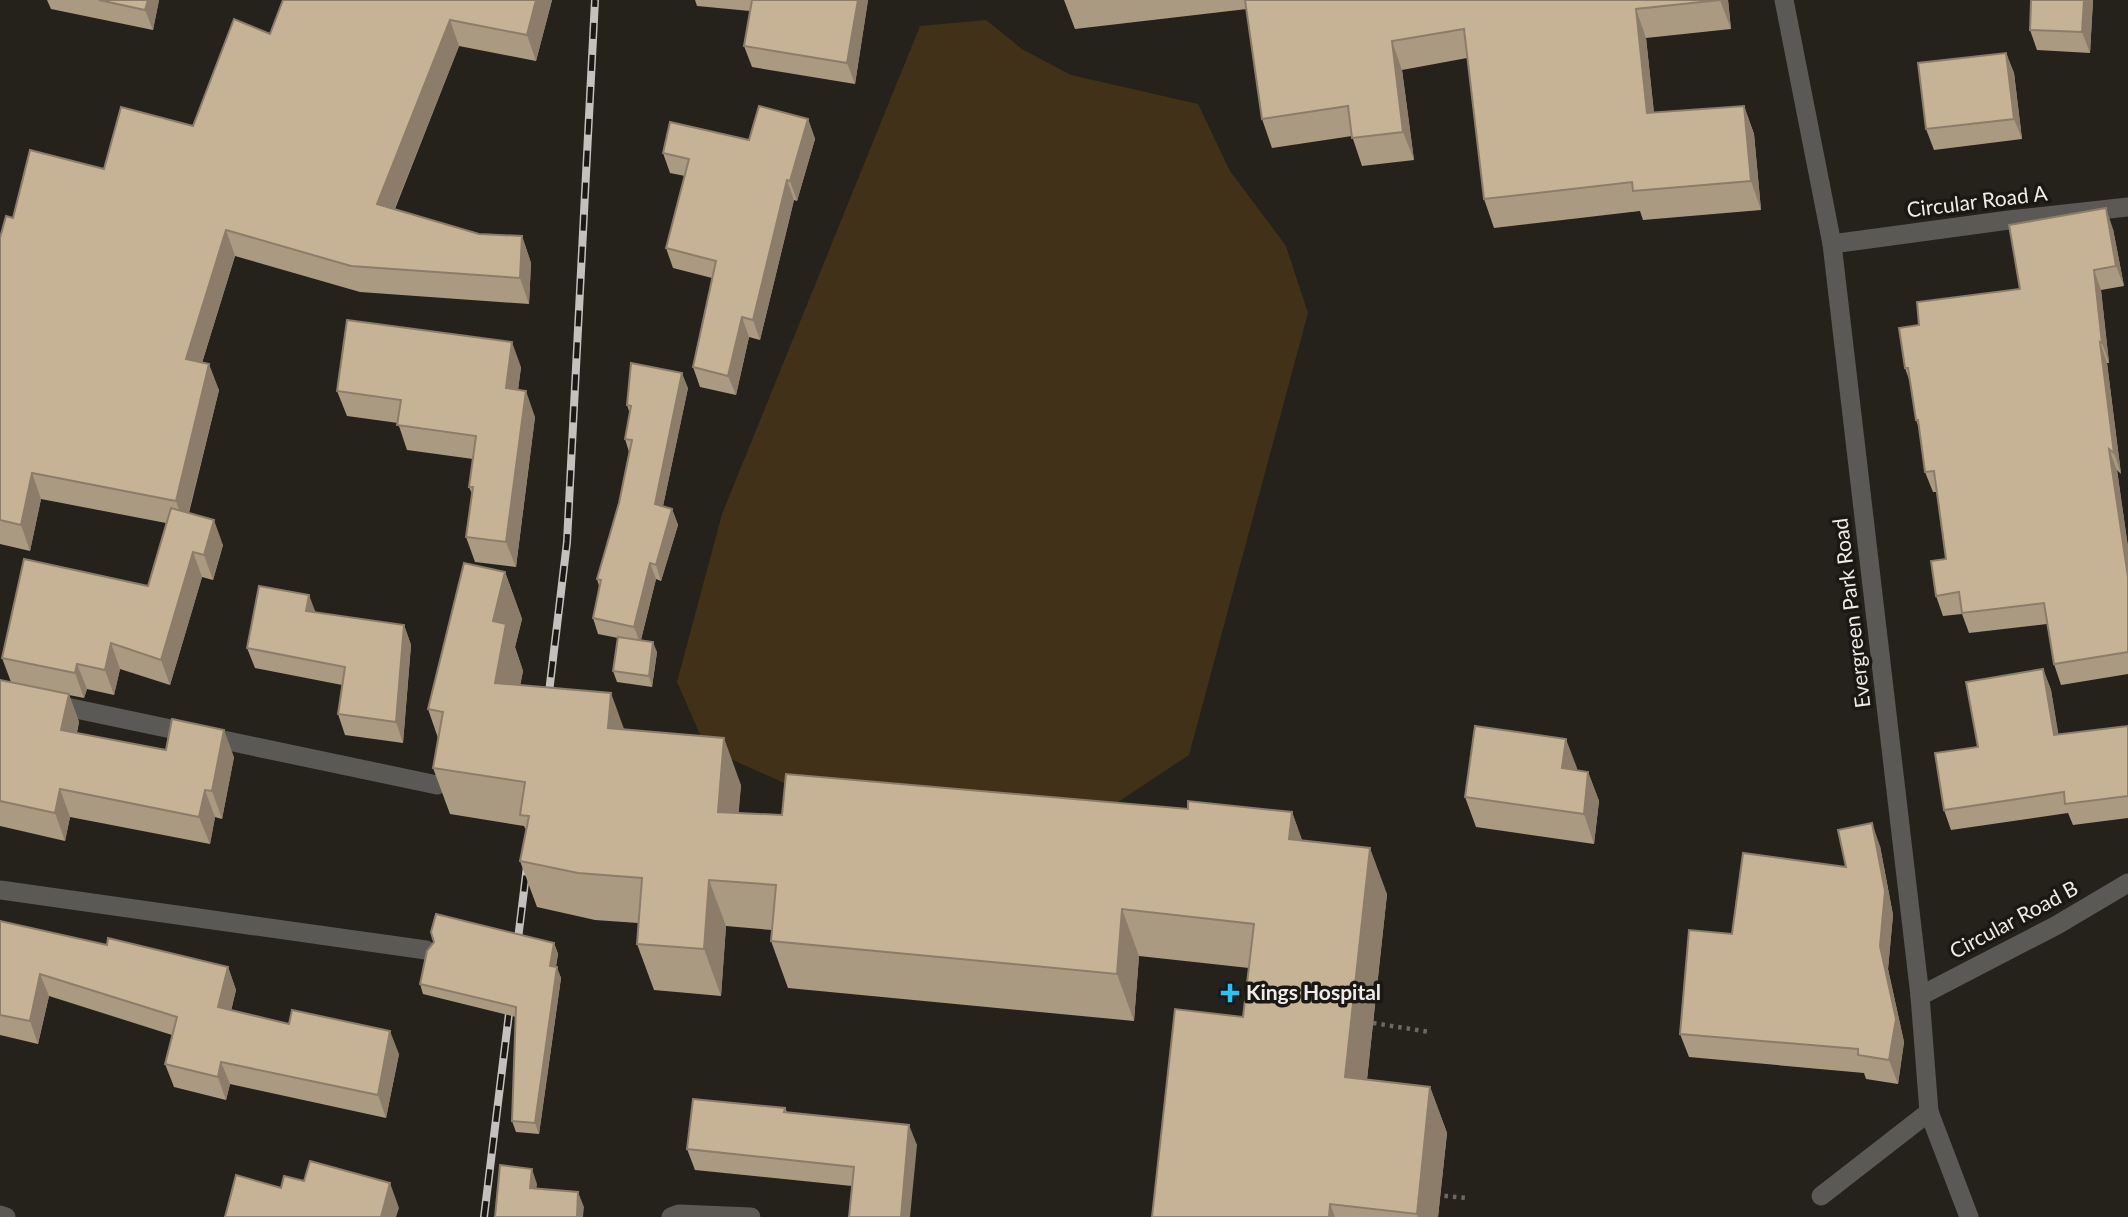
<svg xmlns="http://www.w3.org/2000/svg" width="2128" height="1217" font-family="Lato,sans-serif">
	<rect width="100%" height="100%" fill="#25211b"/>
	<polygon fill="#413118" points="986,20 1022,49 1071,75 1198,104 1230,171 1286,246 1308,313 1189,755 1091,820 793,787 706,748 677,682 722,514 920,26"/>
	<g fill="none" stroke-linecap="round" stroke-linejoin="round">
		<g stroke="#6c6963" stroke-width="4.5" stroke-dasharray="3.5 5" stroke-linecap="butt">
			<polyline points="1373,1023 1430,1032"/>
			<polyline points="1436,1195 1467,1198"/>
		</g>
		<g stroke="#5b5956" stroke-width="19">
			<polyline points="1821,1196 1929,1112"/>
			<polyline points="671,1217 679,1214 751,1217"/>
		</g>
		<g stroke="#5b5956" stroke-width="19">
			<polyline points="1832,244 2009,220 2128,207"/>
			<polyline points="0,693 437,785"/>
			<polyline points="0,890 426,950"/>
			<polyline points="1920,996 2057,925 2128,883"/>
			<polyline points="0,1215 6,1217"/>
		</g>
		<polyline stroke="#5b5956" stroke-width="19" points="1784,0 1832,244 1920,996 1929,1112 1969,1217"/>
		<g stroke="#c3c1bd" stroke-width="8">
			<g id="rail">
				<polyline points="547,709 567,542 595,0"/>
				<polyline points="516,955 528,858"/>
				<polyline points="484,1217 511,997"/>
			</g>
		</g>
		<use href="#rail" stroke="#1b1712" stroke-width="5" stroke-dasharray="16" stroke-linecap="butt"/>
	</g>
	<g fill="#aa9a81">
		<polygon points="47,0 159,0 153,30 51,9"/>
		<polygon points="283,0 552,0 536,61 459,46 395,209 479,234 522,236 531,263 529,304 360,292 235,256 202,363 219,390 189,513 223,545 213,580 202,577 170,685 120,669 114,695 87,689 84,698 69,695 79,722 77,733 166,750 234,757 222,819 215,817 210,844 70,817 65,841 0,826 0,680 11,682 2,658 148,586 166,523 41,499 30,551 0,544 0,238 13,218 104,169 193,126 270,34"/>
		<polygon points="695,0 868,0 855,84 752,67 744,46 750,11 697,6"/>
		<polygon points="1064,0 1728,0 1731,29 1646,38 1654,113 1744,106 1754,134 1761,210 1643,220 1640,211 1494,228 1484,199 1467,58 1402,70 1414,160 1362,166 1352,136 1272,148 1262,119 1247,9 1075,29"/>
		<polygon points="2031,0 2093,0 2090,53 2037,50 2030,30"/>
		<polygon points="2006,53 2014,73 2022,139 1934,150 1926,129"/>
		<polygon points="808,119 815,139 797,201 794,200 760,340 749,337 736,395 700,387 693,367 712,278 673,268 666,248 685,176 670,173 663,153 749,140"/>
		<polygon points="2113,229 2124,286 2101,290 2109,363 2107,363 2121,474 2117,470 2128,547 2128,674 2061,685 2054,664 2047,624 1969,633 1962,614 1943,616 1936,596 1946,559 1937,492 1933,492 1925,472 1920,430 1916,420 1911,385 1905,368 1919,325 2020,289"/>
		<polygon points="521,367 518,390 535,417 516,567 475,562 466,537 472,494 469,487 473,459 407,450 398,423 347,416 337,391"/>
		<polygon points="688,388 663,506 672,509 678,525 661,581 656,579 641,640 657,652 652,687 617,682 613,671 618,638 598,634 593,618 599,586 597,579 619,503 629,452 625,439 630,414 627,405"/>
		<polygon points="505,572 522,619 515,647 523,671 520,685 625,729 741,785 738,813 782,815 1188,809 1292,812 1302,841 1387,894 1367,1080 1430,1087 1447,1133 1438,1217 1152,1217 1243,1017 1249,968 1139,956 1134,1021 788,988 771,941 772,930 726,926 721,996 654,990 637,944 638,923 595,920 537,907 520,861 526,830 524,826 450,814 433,768 438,738 428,709"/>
		<polygon points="315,612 404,625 411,645 403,743 345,735 338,714 342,685 255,668 247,648"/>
		<polygon points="2043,669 2051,690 2058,734 2128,726 2128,818 2073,825 2068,813 1951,830 1944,810 1978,747"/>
		<polygon points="1577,768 1577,770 1588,772 1599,801 1594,844 1476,827 1465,797"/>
		<polygon points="1880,846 1893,915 1888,969 1904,1042 1898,1084 1866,1079 1864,1073 1689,1057 1680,1034 1846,867"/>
		<polygon points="0,921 107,945 228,967 236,990 231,1010 399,1054 386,1118 230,1084 226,1100 174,1087 165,1064 172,1035 49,996 38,1044 0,1035"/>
		<polygon points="554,943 558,954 556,967 561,978 539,1134 516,1132 512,1121 516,1017 423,994 420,984"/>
		<polygon points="785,1108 787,1112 917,1145 852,1186 695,1170 687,1149"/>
	</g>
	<g fill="#8b7d69">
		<polygon points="148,0 159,0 153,30 145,10"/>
		<polygon points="536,0 552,0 536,61 527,35"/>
		<polygon points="858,0 868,0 855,84 847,63"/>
		<polygon points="1720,0 1728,0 1731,29"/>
		<polygon points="2084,0 2093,0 2090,53 2082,32"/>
		<polygon points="1636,9 1646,38 1657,142 1647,113"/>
		<polygon points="450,20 459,46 386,230 377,204"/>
		<polygon points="1392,41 1402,70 1414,160 1403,132"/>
		<polygon points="2006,53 2014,73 2022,139 2014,119"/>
		<polygon points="1744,106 1754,134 1761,210 1751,181"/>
		<polygon points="808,119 815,139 797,201 790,181"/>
		<polygon points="787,180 794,200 760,340 753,320"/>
		<polygon points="2106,208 2113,229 2124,286 2116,266"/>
		<polygon points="226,230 235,256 195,385 186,359"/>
		<polygon points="522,236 531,263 529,304 520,278"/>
		<polygon points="2094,270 2101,290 2109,363 2102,343"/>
		<polygon points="742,317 749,337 736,395 728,376"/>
		<polygon points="512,342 521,367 515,413 506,388"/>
		<polygon points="2100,342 2107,363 2121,474 2114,453"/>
		<polygon points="209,364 219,390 185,527 176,501"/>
		<polygon points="682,373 688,388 660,520 655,504"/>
		<polygon points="526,391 535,417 516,567 506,542"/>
		<polygon points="2109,449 2117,470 2128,547 2128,577"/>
		<polygon points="32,473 41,499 30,551 21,525"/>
		<polygon points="672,509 678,525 661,581 656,565"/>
		<polygon points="214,520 223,545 213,580 204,555"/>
		<polygon points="193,552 202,577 170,685 161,660"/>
		<polygon points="650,563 656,579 640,643 634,627"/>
		<polygon points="505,572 522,619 515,647 523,671 512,730 495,683 493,621"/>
		<polygon points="309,595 317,616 306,611"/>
		<polygon points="404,625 411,645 403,743 396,722"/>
		<polygon points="653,642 657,652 652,687 649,676"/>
		<polygon points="111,643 120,669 114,695 105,670"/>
		<polygon points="77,664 87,689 84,698 75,673"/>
		<polygon points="2043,669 2051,690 2062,755 2054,735"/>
		<polygon points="611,693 628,740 608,728"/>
		<polygon points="69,694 79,722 71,757 61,730"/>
		<polygon points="224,730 234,757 222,819 212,791"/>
		<polygon points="724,738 741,785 735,859 718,812"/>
		<polygon points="1566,739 1577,768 1573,798 1562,768"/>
		<polygon points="1588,772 1599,801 1594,844 1584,814"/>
		<polygon points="60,789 70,817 65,841 55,813"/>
		<polygon points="205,790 215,817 210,844 199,817"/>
		<polygon points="1292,812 1309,859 1289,839"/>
		<polygon points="1872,823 1880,846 1893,915 1888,969 1904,1042 1898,1084 1889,1060 1880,946"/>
		<polygon points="1370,848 1387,894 1362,1124 1345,1077"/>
		<polygon points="709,880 726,926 721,996 704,949"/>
		<polygon points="1122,909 1139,956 1134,1021 1117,974"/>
		<polygon points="554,943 558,954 554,977 550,966"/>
		<polygon points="228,967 236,990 227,1029 218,1007"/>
		<polygon points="557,967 561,978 539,1134 535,1123"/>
		<polygon points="40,974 49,996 38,1044 30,1021"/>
		<polygon points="390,1031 399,1054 386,1118 378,1095"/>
		<polygon points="221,1062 230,1084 226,1100 218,1077"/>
		<polygon points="1430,1087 1447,1133 1438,1217 1418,1217 1417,1214"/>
		<polygon points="909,1125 917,1145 910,1217 901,1217"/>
		<polygon points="532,1169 537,1184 535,1203 530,1188"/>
		<polygon points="390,1183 399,1208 396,1217 381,1217"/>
		<polygon points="578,1192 584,1207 583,1217 577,1217"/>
		<polygon points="1330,1204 1335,1217 1329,1217"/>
	</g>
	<g fill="#c6b396" stroke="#8b7d69" stroke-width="2">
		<polygon points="99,0 148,0 145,10"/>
		<polygon points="283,0 536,0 527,35 450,20 377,204 479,234 522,236 520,278 351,266 226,230 186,359 209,364 176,501 32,473 21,525 0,520 0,238 6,216 13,218 30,150 104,169 121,107 193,126 234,19 270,34"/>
		<polygon points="752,0 858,0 847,63 744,46"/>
		<polygon points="1245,0 1720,0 1636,9 1647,113 1744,106 1751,181 1633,191 1632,182 1484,199 1464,29 1392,41 1403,132 1352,138 1348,106 1262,119"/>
		<polygon points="2031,0 2084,0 2082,32 2030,30"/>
		<polygon points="2006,53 2014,119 1926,129 1918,63"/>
		<polygon points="759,106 808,119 790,181 787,180 753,320 742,317 728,376 693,367 716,261 666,248 689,159 663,153 670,122 749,140"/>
		<polygon points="2106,208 2116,266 2094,270 2102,343 2100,342 2114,453 2109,449 2128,577 2128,652 2054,664 2044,603 1962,613 1959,592 1936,596 1931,561 1946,559 1934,471 1925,472 1918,420 1916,420 1908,368 1905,368 1899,328 1919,325 1917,302 2020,289 2009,225"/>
		<polygon points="347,320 512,342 506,388 526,391 506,542 466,537 473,487 469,487 476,436 397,425 401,400 337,391"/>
		<polygon points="631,363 682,373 655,504 672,509 656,565 650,563 634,627 593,618 601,580 597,579 619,503 632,440 625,439 631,406 627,405"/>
		<polygon points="171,508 214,520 204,555 193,552 161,660 111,643 105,670 77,664 75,673 2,658 24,559 148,586"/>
		<polygon points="464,563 505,572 493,621 506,624 495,683 611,693 608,728 724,738 718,812 782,815 786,774 1188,809 1188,801 1292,812 1289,839 1370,848 1345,1077 1430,1087 1417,1214 1330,1204 1329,1217 1152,1217 1175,1009 1243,1017 1254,924 1122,909 1117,974 771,941 776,885 709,880 704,949 637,944 642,878 578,873 520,861 529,816 520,815 525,782 433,768 443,712 428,709"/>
		<polygon points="259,586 309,595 306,611 404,625 396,722 338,714 345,667 247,648"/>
		<polygon points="618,637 653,642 649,676 613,671"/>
		<polygon points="2043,669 2054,735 2128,726 2128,796 2065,804 2064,792 1944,810 1935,753 1978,747 1966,682"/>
		<polygon points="0,680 69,694 61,730 166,750 172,719 224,730 212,791 205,790 199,817 60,789 55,813 0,801"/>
		<polygon points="1475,726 1566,739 1562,768 1588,772 1584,814 1465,797"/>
		<polygon points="1872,823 1885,891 1880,946 1896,1019 1889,1060 1858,1055 1858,1049 1680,1034 1689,930 1732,934 1743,853 1846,867 1838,830"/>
		<polygon points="436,914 554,943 550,966 557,967 535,1123 512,1121 516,1007 420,984 427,951 434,942 431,932"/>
		<polygon points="0,921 107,945 108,938 228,967 218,1007 289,1024 292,1010 390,1031 378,1095 221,1062 218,1077 165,1064 177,1017 40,974 30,1021 0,1015"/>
		<polygon points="693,1099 785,1108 784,1112 909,1125 901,1217 849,1217 854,1167 687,1149"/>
		<polygon points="310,1161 390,1183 381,1217 225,1217 236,1175 281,1188 284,1176 304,1181"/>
		<polygon points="500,1165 532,1169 530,1188 578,1192 577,1217 495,1217"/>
	</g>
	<path fill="#1bcafc" stroke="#1b1712" stroke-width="2.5" d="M1226.5 982.5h7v7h7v7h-7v7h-7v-7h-7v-7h7z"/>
	<g text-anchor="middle" stroke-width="7" stroke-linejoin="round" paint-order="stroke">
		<g font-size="21" fill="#eeece8" stroke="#1b1712">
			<text transform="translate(1977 202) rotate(-7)" y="7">Circular Road A</text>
			<text transform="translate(1852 613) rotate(-97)" y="7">Evergreen Park Road</text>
			<text transform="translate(2014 920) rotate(-28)" y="7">Circular Road B</text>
		</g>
		<g font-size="21" font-weight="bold" fill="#eeece8" stroke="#1b1712" text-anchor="start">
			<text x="1246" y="1000">Kings Hospital</text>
		</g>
	</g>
</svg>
